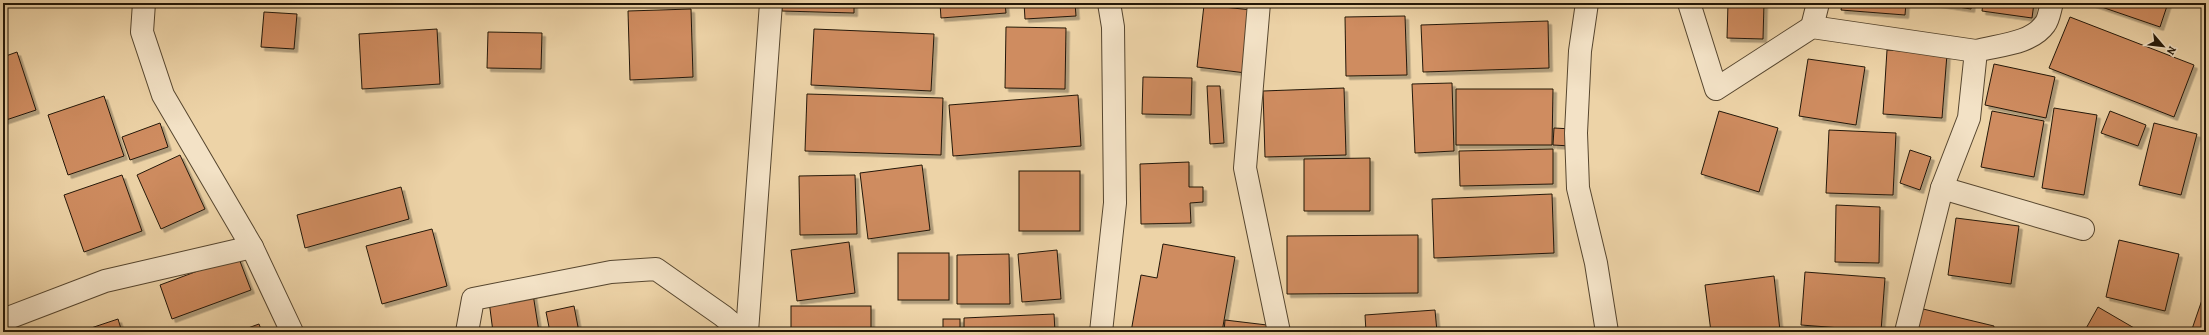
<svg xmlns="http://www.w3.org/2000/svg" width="2209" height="335" font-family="Alegreya,serif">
	<defs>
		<filter id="shadow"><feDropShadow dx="3.5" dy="3.5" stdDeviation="0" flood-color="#0004"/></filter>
	</defs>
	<rect width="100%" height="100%" fill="#edd3a7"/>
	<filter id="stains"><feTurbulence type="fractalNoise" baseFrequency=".005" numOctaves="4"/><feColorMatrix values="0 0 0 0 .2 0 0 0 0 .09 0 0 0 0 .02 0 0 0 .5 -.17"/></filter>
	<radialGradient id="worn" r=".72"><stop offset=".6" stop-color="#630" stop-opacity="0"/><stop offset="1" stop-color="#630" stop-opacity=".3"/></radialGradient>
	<g fill="#cf8c61" stroke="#231707" filter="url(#shadow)">
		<polygon points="782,3 854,3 854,13 782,11"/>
		<polygon points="940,3 1005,3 1006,13 941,18"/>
		<polygon points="1024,3 1075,3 1076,16 1025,19"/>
		<polygon points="1728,3 1764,3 1763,39 1727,38"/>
		<polygon points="1842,3 1906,3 1905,15 1841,10"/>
		<polygon points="1933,3 1972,3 1971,9"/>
		<polygon points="1983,3 2034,3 2032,18 1982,11"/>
		<polygon points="2090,3 2168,3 2160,27"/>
		<polygon points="1204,5 1252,10 1246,73 1197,67"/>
		<polygon points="691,9 693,77 630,80 628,11"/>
		<polygon points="264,12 297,14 294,49 261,47"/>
		<polygon points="1405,16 1407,75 1346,76 1345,17"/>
		<polygon points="2070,17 2194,65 2174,117 2049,68"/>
		<polygon points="1548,21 1549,68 1423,72 1421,25"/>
		<polygon points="1006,27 1066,28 1065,89 1005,88"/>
		<polygon points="437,29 440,84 362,89 359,34"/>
		<polygon points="814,29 934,34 931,91 811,85"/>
		<polygon points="488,32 542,33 541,69 487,68"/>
		<polygon points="1887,50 1947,54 1942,118 1883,114"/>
		<polygon points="17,52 36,110 3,121 3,57"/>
		<polygon points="1808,59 1865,67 1856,125 1799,116"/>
		<polygon points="1994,64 2055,77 2046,118 1985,105"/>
		<polygon points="1143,77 1192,78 1191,115 1142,114"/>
		<polygon points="1452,83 1454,151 1415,153 1412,84"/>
		<polygon points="1207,86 1220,86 1224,143 1210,144"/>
		<polygon points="1344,88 1346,155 1265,157 1263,91"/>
		<polygon points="1456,89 1553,89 1552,145 1456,145"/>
		<polygon points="807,94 943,98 941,155 805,151"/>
		<polygon points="1078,95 1081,146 953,156 949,105"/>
		<polygon points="104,96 124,156 68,175 48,115"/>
		<polygon points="2054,108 2097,115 2084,195 2042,188"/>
		<polygon points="1719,111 1778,128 1759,192 1701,174"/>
		<polygon points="1992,111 2044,121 2034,177 1981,167"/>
		<polygon points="2110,111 2146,125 2138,146 2101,133"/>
		<polygon points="160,123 168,147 130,160 122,137"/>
		<polygon points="2154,123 2197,134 2181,195 2139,185"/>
		<polygon points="1554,128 1572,129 1571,146 1553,145"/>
		<polygon points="1829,130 1896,133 1893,195 1826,193"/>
		<polygon points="1553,149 1553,184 1460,186 1459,151"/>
		<polygon points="1910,150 1931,157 1920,190 1900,183"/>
		<polygon points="180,155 205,209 161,229 137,175"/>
		<polygon points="1370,158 1370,211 1304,211 1304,159"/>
		<polygon points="1189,162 1189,187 1203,187 1203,202 1190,203 1191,223 1141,224 1140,164"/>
		<polygon points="922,165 930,230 868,239 860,173"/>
		<rect x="1019" y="171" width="61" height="60"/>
		<polygon points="122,175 142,231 84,252 64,195"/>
		<polygon points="855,175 857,234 800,235 799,176"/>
		<polygon points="401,187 409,219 305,248 297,215"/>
		<polygon points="1552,194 1554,253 1434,258 1432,199"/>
		<polygon points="1836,205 1880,207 1879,263 1835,262"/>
		<polygon points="1956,218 2019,226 2011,284 1948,275"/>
		<polygon points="432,229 447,286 382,304 366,246"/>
		<polygon points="1418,235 1418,293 1287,294 1287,236"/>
		<polygon points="2119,240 2179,254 2165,311 2106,297"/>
		<polygon points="849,242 855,293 797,301 791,250"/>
		<polygon points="1163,244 1235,257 1222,332 1131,332 1141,275 1157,278"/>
		<polygon points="1057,250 1061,299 1022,302 1018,254"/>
		<rect x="898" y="253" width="51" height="47"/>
		<polygon points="1009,254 1010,304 957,304 957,255"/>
		<polygon points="238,256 251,290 172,319 160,285"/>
		<polygon points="1805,272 1885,278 1881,331 1801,325"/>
		<polygon points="1774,276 1780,331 1711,332 1705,285"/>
		<polygon points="533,294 539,332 493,332 489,301"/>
		<polygon points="2203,297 2206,298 2206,332 2191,332"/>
		<polygon points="574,306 579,332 550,332 546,312"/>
		<rect x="791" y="306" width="80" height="26"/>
		<polygon points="2098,307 2141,332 2084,332"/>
		<polygon points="1919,308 1994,326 1993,332 1913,332"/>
		<polygon points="1435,310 1437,332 1366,332 1365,315"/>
		<polygon points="1054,314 1055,332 964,332 964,318"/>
		<polygon points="118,319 122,332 79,332"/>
		<rect x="943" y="319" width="17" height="13"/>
		<polygon points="1225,320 1267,325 1266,332 1224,332"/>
		<polygon points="259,324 262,332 237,332"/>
		<polygon points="1560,328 1560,332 1512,332"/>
	</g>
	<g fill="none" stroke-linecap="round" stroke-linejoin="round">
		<g stroke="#56462f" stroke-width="24">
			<g id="minor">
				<polyline points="144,3 142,32 163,95 252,247 292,332"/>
				<polyline points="1259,3 1245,168 1279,332"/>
				<polyline points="1587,3 1580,51 1576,133 1578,188 1596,263 1607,332"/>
				<polyline points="1689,3 1716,89 1812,27 1976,51"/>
				<polyline points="1812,27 1818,3"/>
				<polyline points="1942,188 2083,229"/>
				<polyline points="3,320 105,281 252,247"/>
				<polyline points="467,332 473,299 611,272 656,269 723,316 742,332"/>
				<polyline points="747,332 771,3"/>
				<polyline points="1101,332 1115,203 1113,27 1109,3"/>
				<path d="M1906,332L1942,188L1969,118L1976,51C1998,45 2031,44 2045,24C2049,19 2050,9 2052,3"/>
			</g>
		</g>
		<use href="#minor" stroke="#f3e2c6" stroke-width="22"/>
	</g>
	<rect width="2209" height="335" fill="none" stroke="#edd3a7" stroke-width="16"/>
	<rect x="4" y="4" width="2201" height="327" fill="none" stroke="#231707" stroke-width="2"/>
	<rect x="8" y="8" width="2193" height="319" fill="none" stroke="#231707"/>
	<g transform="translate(2163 46) rotate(118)" stroke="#f3e2c6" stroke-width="3" paint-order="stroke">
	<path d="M0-3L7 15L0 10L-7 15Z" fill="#231707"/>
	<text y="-6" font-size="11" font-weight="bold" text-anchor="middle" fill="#231707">N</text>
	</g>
	<rect width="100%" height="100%" filter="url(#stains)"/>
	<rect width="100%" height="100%" fill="url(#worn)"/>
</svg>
